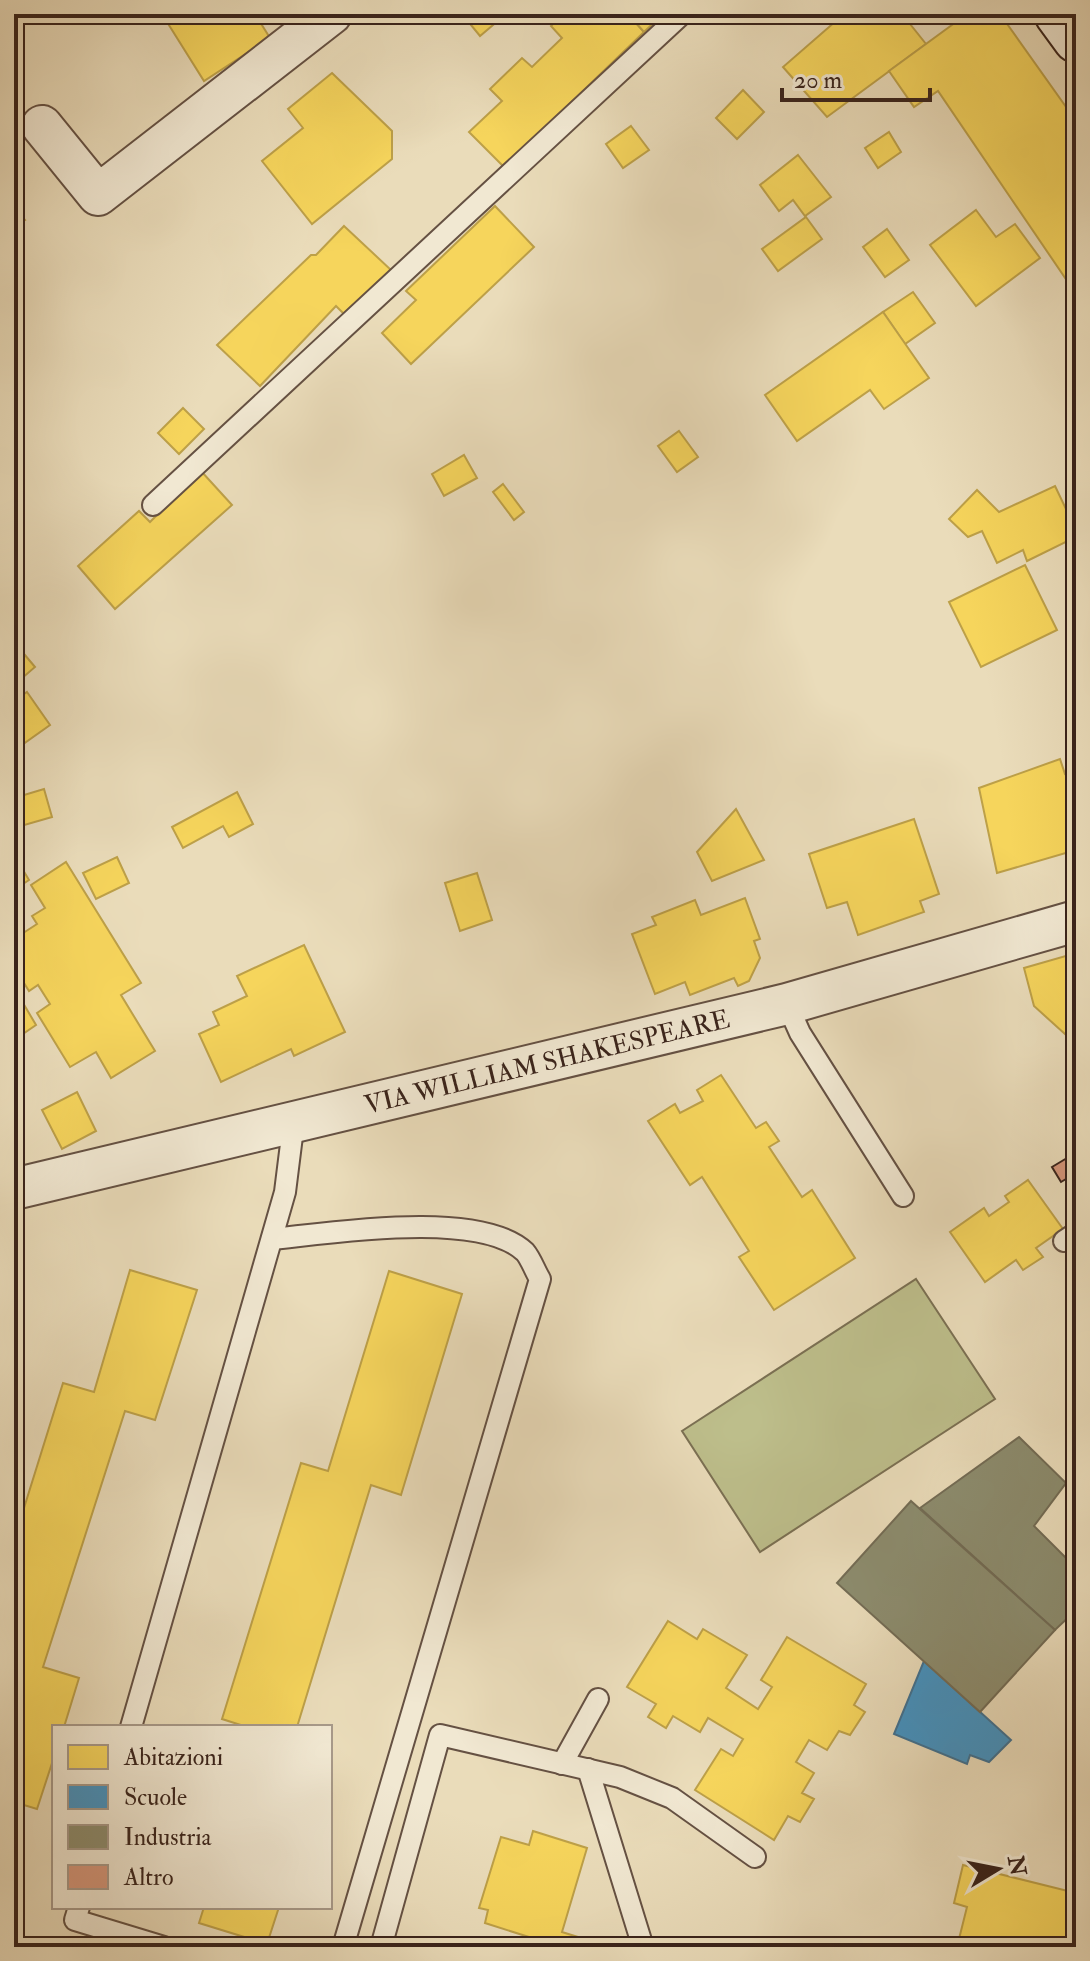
<svg xmlns="http://www.w3.org/2000/svg" width="1090" height="1961" font-family="'IM FELL Double Pica',serif">
	<rect width="100%" height="100%" fill="#eadcba"/>
	<filter id="stains"><feTurbulence type="fractalNoise" baseFrequency=".0025" numOctaves="4"/><feColorMatrix values="0 0 0 0 .2 0 0 0 0 .09 0 0 0 0 .02 0 0 0 .5 -.17"/></filter>
	<radialGradient id="worn" r=".72"><stop offset=".6" stop-color="#630" stop-opacity="0"/><stop offset="1" stop-color="#630" stop-opacity=".3"/></radialGradient>
	<polygon fill="#bdbe8b" stroke="#7b7053" stroke-width="2" points="916,1279 995,1399 760,1552 682,1431"/>
	<g fill="#f6d55c" stroke="#bda048" stroke-width="2">
		<polygon points="162,14 255,14 270,38 204,81"/>
		<polygon points="462,14 506,14 480,36"/>
		<polygon points="563,14 628,14 644,32 504,167 469,132 502,101 490,89 522,58 532,67 562,38 551,26"/>
		<polygon points="628,14 663,14 644,32"/>
		<polygon points="844,14 902,14 926,44 827,117 783,67"/>
		<polygon points="967,14 1000,14 1076,121 1076,294 938,91 914,107 889,71"/>
		<polygon points="332,73 392,131 392,159 312,224 262,161 303,128 288,109"/>
		<polygon points="743,90 764,112 737,139 716,118"/>
		<polygon points="631,126 649,150 623,168 606,144"/>
		<polygon points="889,132 901,152 878,168 865,148"/>
		<polygon points="798,155 831,197 805,216 793,200 779,211 760,185"/>
		<polygon points="495,206 534,247 411,364 382,333 416,300 406,291"/>
		<polygon points="14,207 25,220 14,227"/>
		<polygon points="976,210 996,237 1015,224 1040,258 976,306 930,245"/>
		<polygon points="806,217 822,239 778,271 762,249"/>
		<polygon points="344,226 391,270 347,317 336,306 260,386 217,345 311,255 316,255"/>
		<polygon points="887,229 909,260 885,277 863,247"/>
		<polygon points="913,292 935,323 905,344 883,312"/>
		<polygon points="883,312 929,378 884,409 870,390 797,441 765,395"/>
		<polygon points="183,408 204,429 179,454 158,433"/>
		<polygon points="679,431 698,457 677,472 658,446"/>
		<polygon points="464,455 477,478 444,496 432,474"/>
		<polygon points="201,471 232,505 115,609 78,566 139,511 150,522"/>
		<polygon points="503,484 524,512 514,520 493,492"/>
		<polygon points="1055,486 1076,530 1076,537 1027,561 1023,550 997,563 982,531 968,537 949,519 977,490 999,512"/>
		<polygon points="1025,565 1057,630 981,667 949,602"/>
		<polygon points="14,642 35,667 14,685"/>
		<polygon points="27,692 50,725 19,747 14,739 14,701"/>
		<polygon points="1060,759 1065,774 1076,771 1076,850 997,873 979,788"/>
		<polygon points="44,789 52,817 14,828 14,798"/>
		<polygon points="237,792 253,824 229,837 223,826 183,848 172,827"/>
		<polygon points="736,809 764,860 712,881 697,852"/>
		<polygon points="914,819 939,894 920,901 924,912 858,935 847,902 827,908 809,854"/>
		<polygon points="14,855 29,880 14,890"/>
		<polygon points="117,857 129,883 96,899 83,873"/>
		<polygon points="66,862 141,983 121,995 155,1051 111,1078 96,1052 70,1067 37,1013 50,1004 38,985 29,991 14,967 14,939 37,924 32,916 45,908 31,885"/>
		<polygon points="477,873 492,920 460,931 445,883"/>
		<polygon points="745,898 760,939 754,941 760,958 749,981 738,986 734,978 690,995 685,982 655,994 632,934 656,925 652,917 695,900 701,915"/>
		<polygon points="304,945 345,1032 294,1056 291,1049 221,1082 199,1034 219,1025 213,1012 247,996 237,976"/>
		<polygon points="1076,953 1076,1044 1034,1006 1024,968"/>
		<polygon points="16,991 36,1025 14,1040 14,992"/>
		<polygon points="721,1075 756,1128 766,1122 779,1141 769,1147 802,1197 812,1190 855,1258 774,1310 739,1257 749,1251 702,1177 690,1185 648,1121 675,1104 680,1113 703,1101 697,1090"/>
		<polygon points="77,1092 96,1131 62,1149 42,1110"/>
		<polygon points="1028,1180 1063,1229 1036,1248 1043,1257 1023,1270 1016,1260 985,1282 950,1232 984,1208 989,1216 1009,1202 1005,1196"/>
		<polygon points="130,1270 197,1290 155,1420 125,1411 43,1667 79,1678 64,1727 54,1727 54,1757 37,1809 14,1802 14,1540 63,1383 94,1392"/>
		<polygon points="389,1271 462,1294 401,1495 371,1485 297,1727 247,1727 222,1719 301,1463 328,1471"/>
		<polygon points="668,1621 697,1639 703,1629 747,1655 726,1688 758,1709 772,1687 761,1680 787,1637 866,1684 854,1705 865,1712 850,1735 839,1731 827,1750 809,1740 796,1762 814,1773 802,1793 814,1799 800,1822 788,1816 774,1840 695,1790 721,1749 733,1756 743,1739 708,1718 700,1732 673,1716 666,1728 648,1717 656,1704 627,1687"/>
		<polygon points="533,1831 587,1848 562,1932 610,1947 530,1947 532,1938 485,1923 488,1910 479,1908 501,1837 529,1845"/>
		<polygon points="963,1865 1076,1893 1076,1947 957,1947 967,1907 954,1903"/>
		<polygon points="204,1907 279,1907 267,1944 199,1923"/>
	</g>
	<polygon fill="#4393c3" stroke="#407191" stroke-width="2" points="924,1661 1011,1740 989,1762 970,1755 967,1764 894,1734"/>
	<g fill="#8c8c6e" stroke="#736c55" stroke-width="2">
		<polygon points="1019,1437 1066,1483 1034,1526 1076,1568 1076,1610 1055,1630 920,1508"/>
		<polygon points="911,1501 1055,1630 980,1712 837,1583"/>
	</g>
	<polygon fill="#d6977c" stroke="#39231b" stroke-width="2" points="1067,1158 1076,1173 1061,1182 1052,1167"/>
	<g fill="none" stroke-linecap="round" stroke-linejoin="round">
		<g stroke="#655143" stroke-width="24">
			<g id="lane">
				<polyline points="153,505 682,14"/>
				<polyline points="787,1004 800,1033 903,1196"/>
				<path d="M272,1239C331,1233 480,1209 525,1252C531,1259 535,1271 540,1279L343,1947"/>
				<polyline points="1064,1241 1076,1233"/>
				<polyline points="131,1727 285,1192 294,1120"/>
				<polyline points="562,1764 598,1699"/>
				<polyline points="588,1769 643,1947"/>
				<polyline points="79,1907 75,1920 164,1947"/>
				<polyline points="381,1947 440,1735 620,1777 672,1798 755,1857"/>
			</g>
		</g>
		<g stroke="#655143" stroke-width="44">
			<g id="street">
				<polyline points="42,126 98,195 331,14"/>
				<path id="s1" d="M14,1189L787,1004L1076,921"/>
			</g>
		</g>
		<g stroke="#39231b" stroke-width="48">
			<polyline id="secondary" points="1057,14 1076,40"/>
		</g>
		<use href="#lane" stroke="#f1e8d2" stroke-width="20"/>
		<use href="#street" stroke="#f1e8d2" stroke-width="40"/>
		<use href="#secondary" stroke="#f1e8d2" stroke-width="44"/>
	</g>
	<g text-anchor="middle" stroke-width="8" stroke-linejoin="round" paint-order="stroke">
		<g font-size="26" fill="#39231b" stroke="#f1e8d2">
			<text dy="9" stroke="none"><textPath href="#s1" startOffset="548">VIA WILLIAM SHAKESPEARE</textPath></text>
		</g>
	</g>
	<rect width="1090" height="1961" fill="none" stroke="#eadcba" stroke-width="48"/>
	<rect x="16" y="16" width="1058" height="1929" fill="none" stroke="#39231b" stroke-width="4"/>
	<rect x="24" y="24" width="1042" height="1913" fill="none" stroke="#39231b" stroke-width="2"/>
	<rect x="52" y="1725" width="280" height="184" fill="#f1e8d2" stroke="#a79989" stroke-width="2"/>
	<rect x="68" y="1745" width="40" height="24" fill="#f6d55c" stroke="#a79989" stroke-width="2"/>
	<text x="124" y="1765" font-size="24" fill="#39231b">Abitazioni</text>
	<rect x="68" y="1785" width="40" height="24" fill="#4393c3" stroke="#a79989" stroke-width="2"/>
	<text x="124" y="1805" font-size="24" fill="#39231b">Scuole</text>
	<rect x="68" y="1825" width="40" height="24" fill="#8c8c6e" stroke="#a79989" stroke-width="2"/>
	<text x="124" y="1845" font-size="24" fill="#39231b">Industria</text>
	<rect x="68" y="1865" width="40" height="24" fill="#d6977c" stroke="#a79989" stroke-width="2"/>
	<text x="124" y="1885" font-size="24" fill="#39231b">Altro</text>
	<g transform="translate(998 1869) rotate(80)" stroke="#f1e8d2" stroke-width="6" paint-order="stroke">
	<path d="M0-6L14 30L0 20L-14 30Z" fill="#39231b"/>
	<text y="-12" font-size="22" font-weight="bold" text-anchor="middle" fill="#39231b">N</text>
	</g>
	<path d="M782 88v12h148v-12" fill="none" stroke="#39231b" stroke-width="4"/>
	<text x="794" y="88" font-size="24" fill="#39231b" stroke="#f1e8d2" stroke-width="6" paint-order="stroke">20 m</text>
	<rect width="100%" height="100%" filter="url(#stains)"/>
	<rect width="100%" height="100%" fill="url(#worn)"/>
</svg>
